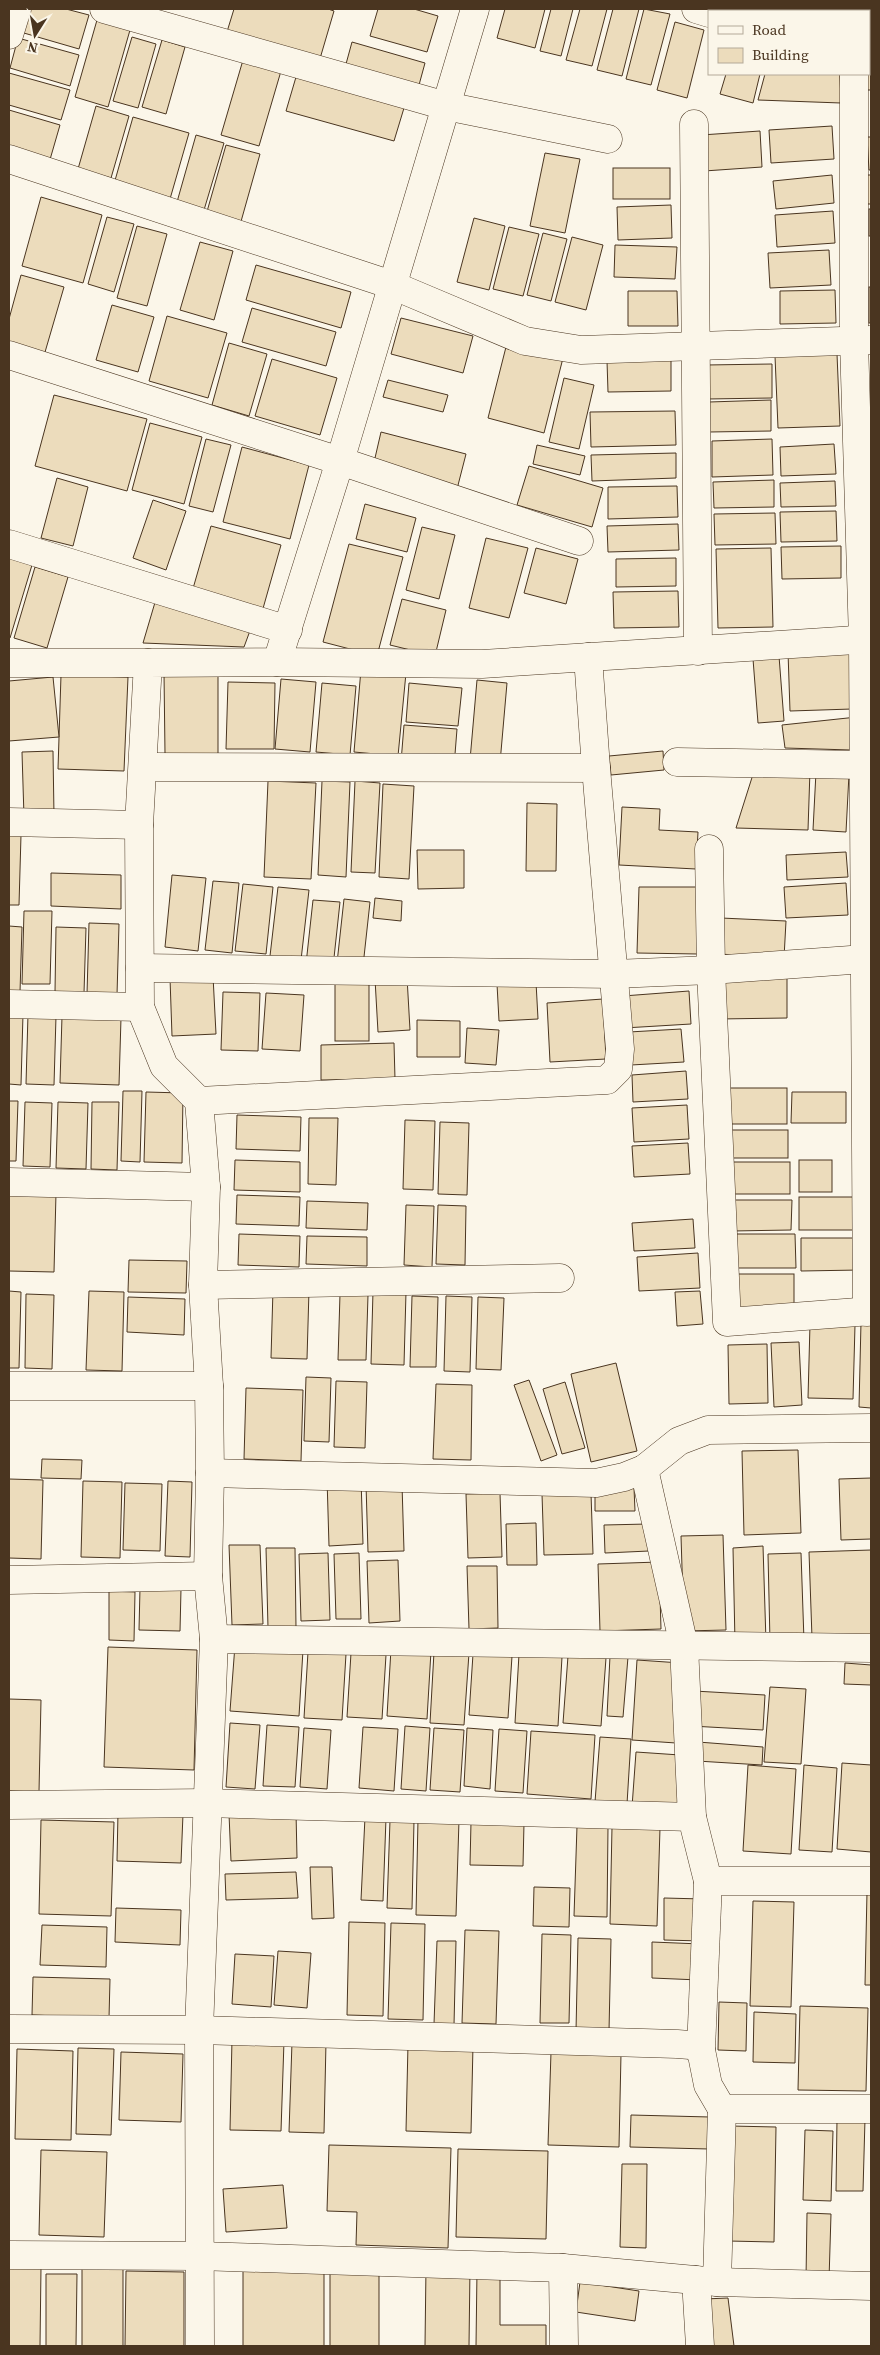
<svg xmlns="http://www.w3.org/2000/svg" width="880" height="2355" font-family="'Source Serif 4',serif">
	<rect width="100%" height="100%" fill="#fbf6e9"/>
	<g fill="#ecdcbc" stroke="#4a3520">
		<polygon points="23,9 66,9 89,15 79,49 17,31"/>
		<polygon points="234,9 328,9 334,11 319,62 226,35"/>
		<polygon points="378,9 414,9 438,16 427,52 370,36"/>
		<polygon points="505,9 545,9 535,48 497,38"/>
		<polygon points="551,9 573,9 561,56 540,51"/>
		<polygon points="580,9 607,9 592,66 566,60"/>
		<polygon points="613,9 639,9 622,76 597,70"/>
		<polygon points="644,9 670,14 651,85 626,79"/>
		<polygon points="845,9 871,9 871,47 869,46 869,11 845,11"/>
		<polygon points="97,20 130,30 108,107 75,97"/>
		<polygon points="675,22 704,30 687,98 657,90"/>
		<polygon points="132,37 156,44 138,108 113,101"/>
		<polygon points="18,38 79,55 70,86 10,68"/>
		<polygon points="162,40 185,47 166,114 142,107"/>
		<polygon points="352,42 425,63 416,96 343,75"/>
		<polygon points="243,60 281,71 259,146 221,135"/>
		<polygon points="869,62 871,62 871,90 866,90"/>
		<polygon points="9,73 70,90 61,120 9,105"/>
		<polygon points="726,74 760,74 753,103 720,94"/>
		<polygon points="765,74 840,74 841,103 758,100"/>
		<polygon points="296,77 404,108 394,141 286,111"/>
		<polygon points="96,106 129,116 111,178 78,169"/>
		<polygon points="9,110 60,125 49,163 9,151"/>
		<polygon points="133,117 189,133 170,199 114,184"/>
		<polygon points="832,126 834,159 771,163 769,130"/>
		<polygon points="760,131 762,167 704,171 701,135"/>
		<polygon points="196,135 224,143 204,210 177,202"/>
		<polygon points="867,137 871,137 871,170 869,170"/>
		<polygon points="226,145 260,154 240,225 206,215"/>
		<polygon points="545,153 580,159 565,233 530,226"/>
		<rect x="613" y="168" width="57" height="31"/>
		<polygon points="832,175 834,203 776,209 773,181"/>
		<rect x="866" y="175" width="5" height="29"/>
		<polygon points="41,197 102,215 83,283 22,266"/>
		<polygon points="671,205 672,238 618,240 617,207"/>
		<rect x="869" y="209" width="2" height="27"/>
		<polygon points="833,211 835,243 777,247 775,215"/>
		<polygon points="107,217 134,224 114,292 88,284"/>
		<polygon points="474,218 505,226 489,290 457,282"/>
		<polygon points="137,226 167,234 147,306 117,298"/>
		<polygon points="509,227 539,234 523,296 493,289"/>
		<polygon points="543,233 567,239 551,301 527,295"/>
		<polygon points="572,237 603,245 586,310 555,302"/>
		<polygon points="200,242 233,251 214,320 180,310"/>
		<polygon points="615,245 677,247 675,279 614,277"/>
		<polygon points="829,250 831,285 770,288 768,253"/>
		<polygon points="256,265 351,292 341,328 246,300"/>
		<polygon points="21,275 64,287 43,359 9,350 9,319"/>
		<rect x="869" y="287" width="2" height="36"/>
		<polygon points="835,290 836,323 780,324 780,291"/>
		<polygon points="628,291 677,291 678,326 628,326"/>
		<polygon points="112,305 154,317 138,372 96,360"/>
		<polygon points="252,308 336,332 326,366 242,342"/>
		<polygon points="167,316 227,333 208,398 149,381"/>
		<polygon points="401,318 473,336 463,373 391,354"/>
		<polygon points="229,343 267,354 249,416 212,405"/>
		<polygon points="507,343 563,358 544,433 488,418"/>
		<polygon points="837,354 840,426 778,428 775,356"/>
		<polygon points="272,359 337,378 320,435 255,416"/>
		<polygon points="671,360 671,391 608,392 607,361"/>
		<polygon points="772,364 772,398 707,399 706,365"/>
		<polygon points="564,378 594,385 579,449 549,442"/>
		<polygon points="388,380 448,395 443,412 383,397"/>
		<polygon points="869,391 871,391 871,430"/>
		<polygon points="54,395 147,419 127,491 35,466"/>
		<polygon points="771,400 771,431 709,432 709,402"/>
		<polygon points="675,411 676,445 591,447 590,412"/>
		<polygon points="150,423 202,437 184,504 132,490"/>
		<polygon points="381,432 466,454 456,493 372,471"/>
		<polygon points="206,439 231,445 213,512 189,506"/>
		<polygon points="772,439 773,475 712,477 712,441"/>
		<polygon points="834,444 836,474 781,476 780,447"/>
		<polygon points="537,445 585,456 580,475 533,464"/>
		<polygon points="242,447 309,465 290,539 223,522"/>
		<polygon points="676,453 676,478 592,481 591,455"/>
		<polygon points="529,466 603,488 592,527 517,505"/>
		<polygon points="57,478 88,487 73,546 41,538"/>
		<polygon points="774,480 774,507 714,508 713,482"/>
		<polygon points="835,481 836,506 781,507 780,483"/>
		<polygon points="677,486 678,517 608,519 608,487"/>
		<polygon points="153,500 186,511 166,570 133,558"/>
		<polygon points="365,504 416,518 407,552 356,539"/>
		<polygon points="836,511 837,541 781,542 780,512"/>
		<polygon points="775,513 776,544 715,545 714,514"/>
		<polygon points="678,524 679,550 608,552 607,526"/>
		<polygon points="211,526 281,545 262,612 192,592"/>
		<polygon points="422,527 455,535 439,599 406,590"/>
		<polygon points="486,538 528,548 509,618 469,608"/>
		<polygon points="349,544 403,557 377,656 323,642"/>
		<polygon points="841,546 841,578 782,579 781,547"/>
		<polygon points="536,548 578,559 566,604 524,593"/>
		<polygon points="771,548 773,627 718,628 716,549"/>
		<polygon points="9,558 32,565 10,638 9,638"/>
		<polygon points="676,558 676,586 616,587 616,559"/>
		<polygon points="35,567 68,577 47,648 14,638"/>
		<polygon points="678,591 679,627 614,628 613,592"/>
		<polygon points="156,599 251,628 244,647 143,643"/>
		<polygon points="402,599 446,610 435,656 390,645"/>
		<polygon points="850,650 852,709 790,711 788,652"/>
		<polygon points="779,656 784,721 758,723 753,659"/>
		<polygon points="361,669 406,673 398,756 354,752"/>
		<polygon points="218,672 218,754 165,754 164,673"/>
		<polygon points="61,675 128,677 124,771 58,769"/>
		<polygon points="53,677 59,737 9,741 9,681"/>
		<polygon points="281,679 316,682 310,752 275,749"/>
		<polygon points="477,680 507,683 500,763 470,760"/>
		<polygon points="228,682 275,683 274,749 226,749"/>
		<polygon points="322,683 356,686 350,755 316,752"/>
		<polygon points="409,683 462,688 458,726 406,722"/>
		<polygon points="857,717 851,750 785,748 782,725"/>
		<polygon points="404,725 457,729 454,767 401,762"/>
		<polygon points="53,751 54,816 24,817 22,752"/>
		<polygon points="663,751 664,770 611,775 609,756"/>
		<polygon points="755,768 810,770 808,830 736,828"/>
		<polygon points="816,772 849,774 846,832 813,830"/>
		<polygon points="268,781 316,783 311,879 264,877"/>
		<polygon points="322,781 350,782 346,877 318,875"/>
		<polygon points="355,781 380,783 375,873 351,872"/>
		<polygon points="383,784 414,786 409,879 379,877"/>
		<polygon points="527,803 557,804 556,871 526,871"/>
		<polygon points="622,807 660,809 659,830 698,832 696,869 619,865"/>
		<polygon points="9,835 21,835 19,905 9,905"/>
		<polygon points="417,850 464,850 464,888 418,889"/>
		<polygon points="846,852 848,877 787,880 786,855"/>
		<polygon points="51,873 121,875 121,909 51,906"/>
		<polygon points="172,875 206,878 198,951 165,947"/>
		<polygon points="213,881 239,883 232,953 205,950"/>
		<polygon points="846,883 848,915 786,918 784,887"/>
		<polygon points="243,884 273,887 266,954 235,951"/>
		<polygon points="278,887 309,890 301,960 270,956"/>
		<polygon points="639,887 699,887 698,954 637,953"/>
		<polygon points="375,898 402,901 401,921 373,918"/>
		<polygon points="344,899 370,902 363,966 337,963"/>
		<polygon points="313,900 340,902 333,967 306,964"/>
		<polygon points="24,911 52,911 50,984 22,984"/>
		<polygon points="721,918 786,921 784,958 719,954"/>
		<polygon points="89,923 119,924 117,995 87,994"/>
		<polygon points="9,926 22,927 20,992 9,991"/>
		<polygon points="56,927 86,928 84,993 55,992"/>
		<polygon points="213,976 216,1034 172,1036 170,978"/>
		<polygon points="407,977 410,1030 378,1032 375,979"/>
		<polygon points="787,977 787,1018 718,1019 717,978"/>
		<rect x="335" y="980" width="34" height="61"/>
		<polygon points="536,982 538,1019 499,1021 497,984"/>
		<polygon points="689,991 691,1024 624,1028 623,996"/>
		<polygon points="223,992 260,993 258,1051 221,1050"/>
		<polygon points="266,993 304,995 300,1051 262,1049"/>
		<polygon points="603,999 606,1059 550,1062 547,1003"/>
		<polygon points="9,1014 23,1014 21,1085 9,1084"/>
		<polygon points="28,1014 56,1016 54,1085 26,1084"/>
		<polygon points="62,1016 121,1018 119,1085 60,1083"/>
		<polygon points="417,1020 460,1021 460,1057 417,1057"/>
		<polygon points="467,1028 499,1030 496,1065 465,1063"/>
		<polygon points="681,1029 684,1062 631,1065 629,1032"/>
		<polygon points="394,1043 395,1079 321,1080 321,1045"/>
		<polygon points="686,1071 688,1099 633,1102 632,1075"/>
		<rect x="726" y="1088" width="61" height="36"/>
		<polygon points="123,1091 142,1091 140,1162 121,1161"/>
		<polygon points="146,1092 183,1093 182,1163 144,1162"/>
		<polygon points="792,1092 846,1092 846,1123 791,1123"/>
		<polygon points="9,1101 18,1101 16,1161 9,1161"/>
		<polygon points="25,1102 52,1103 50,1167 23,1166"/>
		<polygon points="58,1102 88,1103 86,1169 56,1168"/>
		<polygon points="92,1102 119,1102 117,1170 91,1169"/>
		<polygon points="687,1105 689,1139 634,1142 632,1108"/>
		<polygon points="237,1115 301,1117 300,1151 236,1149"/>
		<polygon points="309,1118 338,1118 336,1185 308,1184"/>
		<polygon points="405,1120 435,1121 433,1190 403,1189"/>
		<polygon points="440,1122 469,1123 467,1195 438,1194"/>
		<rect x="727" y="1130" width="61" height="28"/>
		<polygon points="688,1143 690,1174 634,1177 632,1146"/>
		<polygon points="235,1160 300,1162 300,1192 234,1190"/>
		<rect x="799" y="1160" width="33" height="32"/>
		<rect x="731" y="1162" width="59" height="32"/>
		<polygon points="9,1191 56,1193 54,1272 9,1271"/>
		<polygon points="237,1195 300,1197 299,1226 236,1224"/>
		<rect x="799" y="1197" width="58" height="33"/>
		<polygon points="732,1200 792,1200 791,1230 732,1231"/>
		<polygon points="307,1201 368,1203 367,1230 306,1228"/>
		<polygon points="406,1205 434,1206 432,1267 404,1265"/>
		<polygon points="438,1205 466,1206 465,1265 436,1264"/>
		<polygon points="693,1219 695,1248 634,1251 632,1223"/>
		<polygon points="239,1234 300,1236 299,1267 238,1265"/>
		<polygon points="733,1234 795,1234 796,1268 734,1268"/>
		<polygon points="307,1236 367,1237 367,1266 306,1264"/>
		<polygon points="801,1238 860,1238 860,1270 801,1271"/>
		<polygon points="698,1253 700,1288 639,1291 637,1257"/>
		<polygon points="129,1260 187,1261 186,1293 128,1292"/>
		<rect x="735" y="1274" width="59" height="36"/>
		<polygon points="273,1289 309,1290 307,1359 271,1358"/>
		<polygon points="9,1291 21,1292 19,1368 9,1368"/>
		<polygon points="89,1291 124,1292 122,1371 86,1370"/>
		<polygon points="373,1291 406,1292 404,1365 371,1364"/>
		<polygon points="700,1291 703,1324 677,1326 675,1292"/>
		<polygon points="26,1294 54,1295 52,1369 25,1368"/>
		<polygon points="340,1294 368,1295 366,1360 338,1360"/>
		<polygon points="412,1296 438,1297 436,1367 410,1367"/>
		<polygon points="446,1296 472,1297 470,1372 444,1371"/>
		<polygon points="128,1297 185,1299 184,1335 127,1332"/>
		<polygon points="478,1297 504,1298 501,1370 476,1369"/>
		<polygon points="861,1322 871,1323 871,1408 859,1407"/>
		<polygon points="810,1324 855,1325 853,1399 808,1398"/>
		<polygon points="799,1342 802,1405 774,1407 771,1343"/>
		<polygon points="767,1344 768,1403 729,1404 728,1345"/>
		<polygon points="616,1363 637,1451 591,1462 571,1374"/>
		<polygon points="306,1377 331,1378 329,1442 304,1441"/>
		<polygon points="529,1380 557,1455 541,1461 514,1385"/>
		<polygon points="336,1381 367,1382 365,1448 334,1447"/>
		<polygon points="565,1382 585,1448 562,1454 543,1389"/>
		<polygon points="436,1384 472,1385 471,1460 433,1459"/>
		<polygon points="246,1388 303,1390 301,1461 244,1459"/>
		<polygon points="798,1450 801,1533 744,1535 742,1451"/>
		<polygon points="42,1459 82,1460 81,1479 41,1478"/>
		<polygon points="327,1478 361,1478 363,1544 329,1546"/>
		<polygon points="871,1478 871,1539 841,1540 839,1479"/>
		<polygon points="9,1479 43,1480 41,1559 9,1558"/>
		<polygon points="83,1481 122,1482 120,1558 81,1557"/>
		<polygon points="168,1481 192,1482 190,1557 165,1556"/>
		<polygon points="125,1483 162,1484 160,1551 123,1550"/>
		<polygon points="366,1484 402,1484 404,1551 368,1552"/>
		<polygon points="595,1488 634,1488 635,1511 595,1511"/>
		<polygon points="500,1493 502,1557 468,1558 466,1494"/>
		<polygon points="591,1493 593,1554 544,1555 542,1494"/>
		<polygon points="536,1523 537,1565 507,1565 506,1524"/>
		<polygon points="648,1524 649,1551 605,1553 604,1525"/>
		<polygon points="723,1535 726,1630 684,1631 681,1536"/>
		<polygon points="229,1545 260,1545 263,1624 232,1625"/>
		<polygon points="763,1546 766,1642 735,1643 733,1548"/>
		<polygon points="266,1548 295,1548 296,1628 268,1628"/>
		<polygon points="871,1550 871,1636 812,1638 809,1552"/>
		<polygon points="328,1553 330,1620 301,1621 299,1554"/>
		<polygon points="359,1553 361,1619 336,1619 334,1554"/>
		<polygon points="801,1553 804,1641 770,1642 768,1554"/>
		<polygon points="398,1560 400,1621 369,1623 367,1561"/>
		<polygon points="659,1562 661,1629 600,1631 598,1564"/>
		<polygon points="467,1566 497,1566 498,1628 469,1629"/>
		<polygon points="140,1588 181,1589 180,1631 139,1630"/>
		<polygon points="109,1591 135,1592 134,1641 109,1640"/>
		<polygon points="235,1645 303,1650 299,1716 230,1711"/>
		<polygon points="108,1647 197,1650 194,1770 104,1767"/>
		<polygon points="391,1649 431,1651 427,1719 387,1716"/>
		<polygon points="308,1652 346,1654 342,1720 304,1718"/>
		<polygon points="434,1652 469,1653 464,1725 430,1723"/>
		<polygon points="351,1653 386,1655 382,1719 347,1717"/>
		<polygon points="473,1654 512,1656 508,1718 469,1715"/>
		<polygon points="519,1654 562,1657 558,1726 515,1723"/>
		<polygon points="568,1656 606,1658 601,1726 563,1723"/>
		<polygon points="610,1656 628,1657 623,1717 607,1716"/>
		<polygon points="637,1660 681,1663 676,1743 632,1740"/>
		<polygon points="845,1663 871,1665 871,1685 844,1684"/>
		<polygon points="770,1687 806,1689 801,1764 764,1762"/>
		<polygon points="694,1691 765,1695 763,1730 691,1726"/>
		<polygon points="9,1699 41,1700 39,1792 9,1791"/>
		<polygon points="230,1723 260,1725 255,1789 226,1787"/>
		<polygon points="267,1725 299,1727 295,1787 263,1786"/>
		<polygon points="405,1726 430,1728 426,1791 401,1789"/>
		<polygon points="363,1727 398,1729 394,1791 359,1788"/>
		<polygon points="304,1728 331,1730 327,1789 300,1787"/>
		<polygon points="434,1728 464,1730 460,1792 430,1790"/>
		<polygon points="467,1728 493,1730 490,1789 464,1786"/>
		<polygon points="499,1729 527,1731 523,1793 495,1791"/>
		<polygon points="531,1731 595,1735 591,1799 527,1794"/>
		<polygon points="600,1737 631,1739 627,1804 595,1802"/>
		<polygon points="698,1742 763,1747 762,1765 697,1761"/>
		<polygon points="636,1752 680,1755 677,1809 632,1807"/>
		<polygon points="842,1763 871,1765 871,1852 837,1849"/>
		<polygon points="748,1765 796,1769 791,1854 743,1851"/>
		<polygon points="804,1765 837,1768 832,1852 799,1850"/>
		<polygon points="118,1812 183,1814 181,1863 117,1861"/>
		<polygon points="296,1812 297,1858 231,1861 229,1814"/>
		<polygon points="365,1817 386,1818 383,1901 361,1900"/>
		<polygon points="418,1819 459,1820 456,1916 416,1915"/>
		<polygon points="41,1820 114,1822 111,1916 39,1914"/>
		<polygon points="390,1820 414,1821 412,1909 387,1908"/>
		<polygon points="471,1822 524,1823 523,1866 470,1865"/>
		<polygon points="577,1826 608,1827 607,1917 574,1916"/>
		<polygon points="612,1827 660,1828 657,1926 610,1924"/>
		<polygon points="310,1867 332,1867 334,1918 312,1919"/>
		<polygon points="296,1872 298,1898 226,1900 225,1874"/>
		<polygon points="534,1887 570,1888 569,1927 533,1926"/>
		<polygon points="867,1892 871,1892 871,1985 865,1985"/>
		<polygon points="664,1898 703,1899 702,1941 664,1940"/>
		<polygon points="753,1901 794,1902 791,2007 750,2006"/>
		<polygon points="116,1908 181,1910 180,1945 115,1942"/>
		<polygon points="349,1922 385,1923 383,2016 347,2015"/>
		<polygon points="391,1923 425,1924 423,2020 388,2019"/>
		<polygon points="42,1925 107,1927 106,1967 40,1965"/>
		<polygon points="465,1930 499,1931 496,2024 462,2023"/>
		<polygon points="542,1934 571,1935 569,2023 540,2023"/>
		<polygon points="578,1938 611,1939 609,2031 576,2031"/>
		<polygon points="437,1941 456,1941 454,2025 434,2024"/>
		<polygon points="652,1942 701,1944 699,1980 652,1978"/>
		<polygon points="278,1951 311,1953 307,2008 274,2005"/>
		<polygon points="235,1954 274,1956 271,2007 232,2004"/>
		<polygon points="33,1977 110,1979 109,2018 32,2015"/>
		<polygon points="719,2002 747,2003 746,2051 718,2050"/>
		<polygon points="800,2006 868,2008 866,2091 798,2090"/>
		<polygon points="754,2012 796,2014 795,2063 753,2062"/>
		<polygon points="232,2039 284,2041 281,2131 230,2130"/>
		<polygon points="292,2042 326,2042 324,2133 289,2132"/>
		<polygon points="408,2044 473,2045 471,2133 406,2131"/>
		<polygon points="78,2048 114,2049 111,2135 76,2134"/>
		<polygon points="17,2049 73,2051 71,2140 15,2139"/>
		<polygon points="121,2052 183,2054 181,2122 119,2120"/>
		<polygon points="551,2052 621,2054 619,2147 548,2145"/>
		<polygon points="631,2115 710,2117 709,2149 630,2147"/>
		<polygon points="837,2119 865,2119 863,2191 836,2191"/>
		<polygon points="730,2126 776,2127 774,2242 728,2241"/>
		<polygon points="805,2130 833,2131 831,2201 803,2200"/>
		<polygon points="329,2145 451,2148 448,2248 356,2245 357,2212 327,2211"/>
		<polygon points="458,2149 548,2151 546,2239 456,2237"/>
		<polygon points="41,2150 107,2152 104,2237 39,2235"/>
		<polygon points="622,2164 647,2164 646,2248 620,2247"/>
		<polygon points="283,2185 287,2228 226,2232 223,2189"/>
		<polygon points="807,2213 831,2214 829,2280 806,2279"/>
		<polygon points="243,2263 324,2264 324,2346 243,2346"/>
		<polygon points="9,2266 41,2267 40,2346 9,2346"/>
		<rect x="82" y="2266" width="41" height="80"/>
		<polygon points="426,2267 470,2268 469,2346 425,2346"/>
		<rect x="330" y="2268" width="49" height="78"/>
		<polygon points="477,2270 500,2270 500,2325 546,2325 546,2346 476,2346"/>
		<polygon points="126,2271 184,2272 184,2346 125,2346"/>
		<polygon points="46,2274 77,2274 76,2346 46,2346"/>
		<polygon points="580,2282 639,2291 635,2321 576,2312"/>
		<polygon points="728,2298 734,2346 708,2346 704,2299"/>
	</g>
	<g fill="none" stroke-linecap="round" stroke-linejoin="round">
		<g stroke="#4a3520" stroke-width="29">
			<g id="street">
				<polyline points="104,9 446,106 608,139"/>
				<polyline points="696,9 709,13"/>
				<polyline points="9,35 17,9"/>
				<polyline points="869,57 871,57"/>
				<polyline points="854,74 854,341 863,640 867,1312"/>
				<polyline points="694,124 698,651"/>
				<polyline points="9,159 392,285 525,341 581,350 871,340"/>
				<polyline points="9,355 340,461 579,541"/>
				<polyline points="9,544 288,630"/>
				<polyline points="588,657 596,768"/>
				<polyline points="277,662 482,664 871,639"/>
				<polyline points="9,663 148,663"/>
				<polyline points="677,762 863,765"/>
				<polyline points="144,767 596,768 620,1049 618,1069 607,1080 199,1101"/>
				<polyline points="9,822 139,825"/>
				<polyline points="709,849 711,970 727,1322 871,1311"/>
				<polyline points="140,968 614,974 711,970 865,959"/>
				<polyline points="9,1004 140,1007"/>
				<polyline points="9,1182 206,1187"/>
				<polyline points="203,1285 560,1278"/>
				<polyline points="9,1386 209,1386"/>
				<polyline points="644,1469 684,1646 692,1817"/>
				<polyline points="210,1473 596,1483 624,1477 644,1469 679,1441 708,1430 871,1428"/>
				<polyline points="9,1580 208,1576"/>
				<polyline points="214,1639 871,1648"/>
				<polyline points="9,1805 206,1803 692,1817 708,1881 871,1881"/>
				<polyline points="9,2029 199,2030 677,2044 690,2045 701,2050 708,2085 722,2109 871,2109"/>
				<polyline points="701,2050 708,1881"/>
				<polyline points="9,2255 199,2256 563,2268 717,2282 871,2286"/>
				<polyline points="563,2268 564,2346"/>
				<polyline points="696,2280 700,2346"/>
				<polyline points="717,2282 722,2109"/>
			</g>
		</g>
		<g stroke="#4a3520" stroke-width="29">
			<polyline id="secondary" points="200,2346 199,2030 214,1639 208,1576 210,1473 209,1386 203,1285 206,1187 199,1101 164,1066 140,1007 139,825 148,663 277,662 340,461 475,9"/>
		</g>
		<use href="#street" stroke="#fbf6e9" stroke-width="28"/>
		<use href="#secondary" stroke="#fbf6e9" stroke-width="28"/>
	</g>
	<rect width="880" height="2355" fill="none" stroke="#4a3520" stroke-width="20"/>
	<rect x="708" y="10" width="162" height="65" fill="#fbf6e9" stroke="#b4a999"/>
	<rect x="718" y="26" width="25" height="8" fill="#fbf6e9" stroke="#b4a999"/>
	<text x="752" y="35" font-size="15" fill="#4a3520">Road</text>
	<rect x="718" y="48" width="25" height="15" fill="#ecdcbc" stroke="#b4a999"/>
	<text x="752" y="60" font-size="15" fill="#4a3520">Building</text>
	<g transform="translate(35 35) rotate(191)" stroke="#fbf6e9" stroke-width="4" paint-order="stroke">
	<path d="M0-4L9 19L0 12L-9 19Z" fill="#4a3520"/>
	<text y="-8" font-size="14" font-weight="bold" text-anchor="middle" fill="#4a3520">N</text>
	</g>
</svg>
